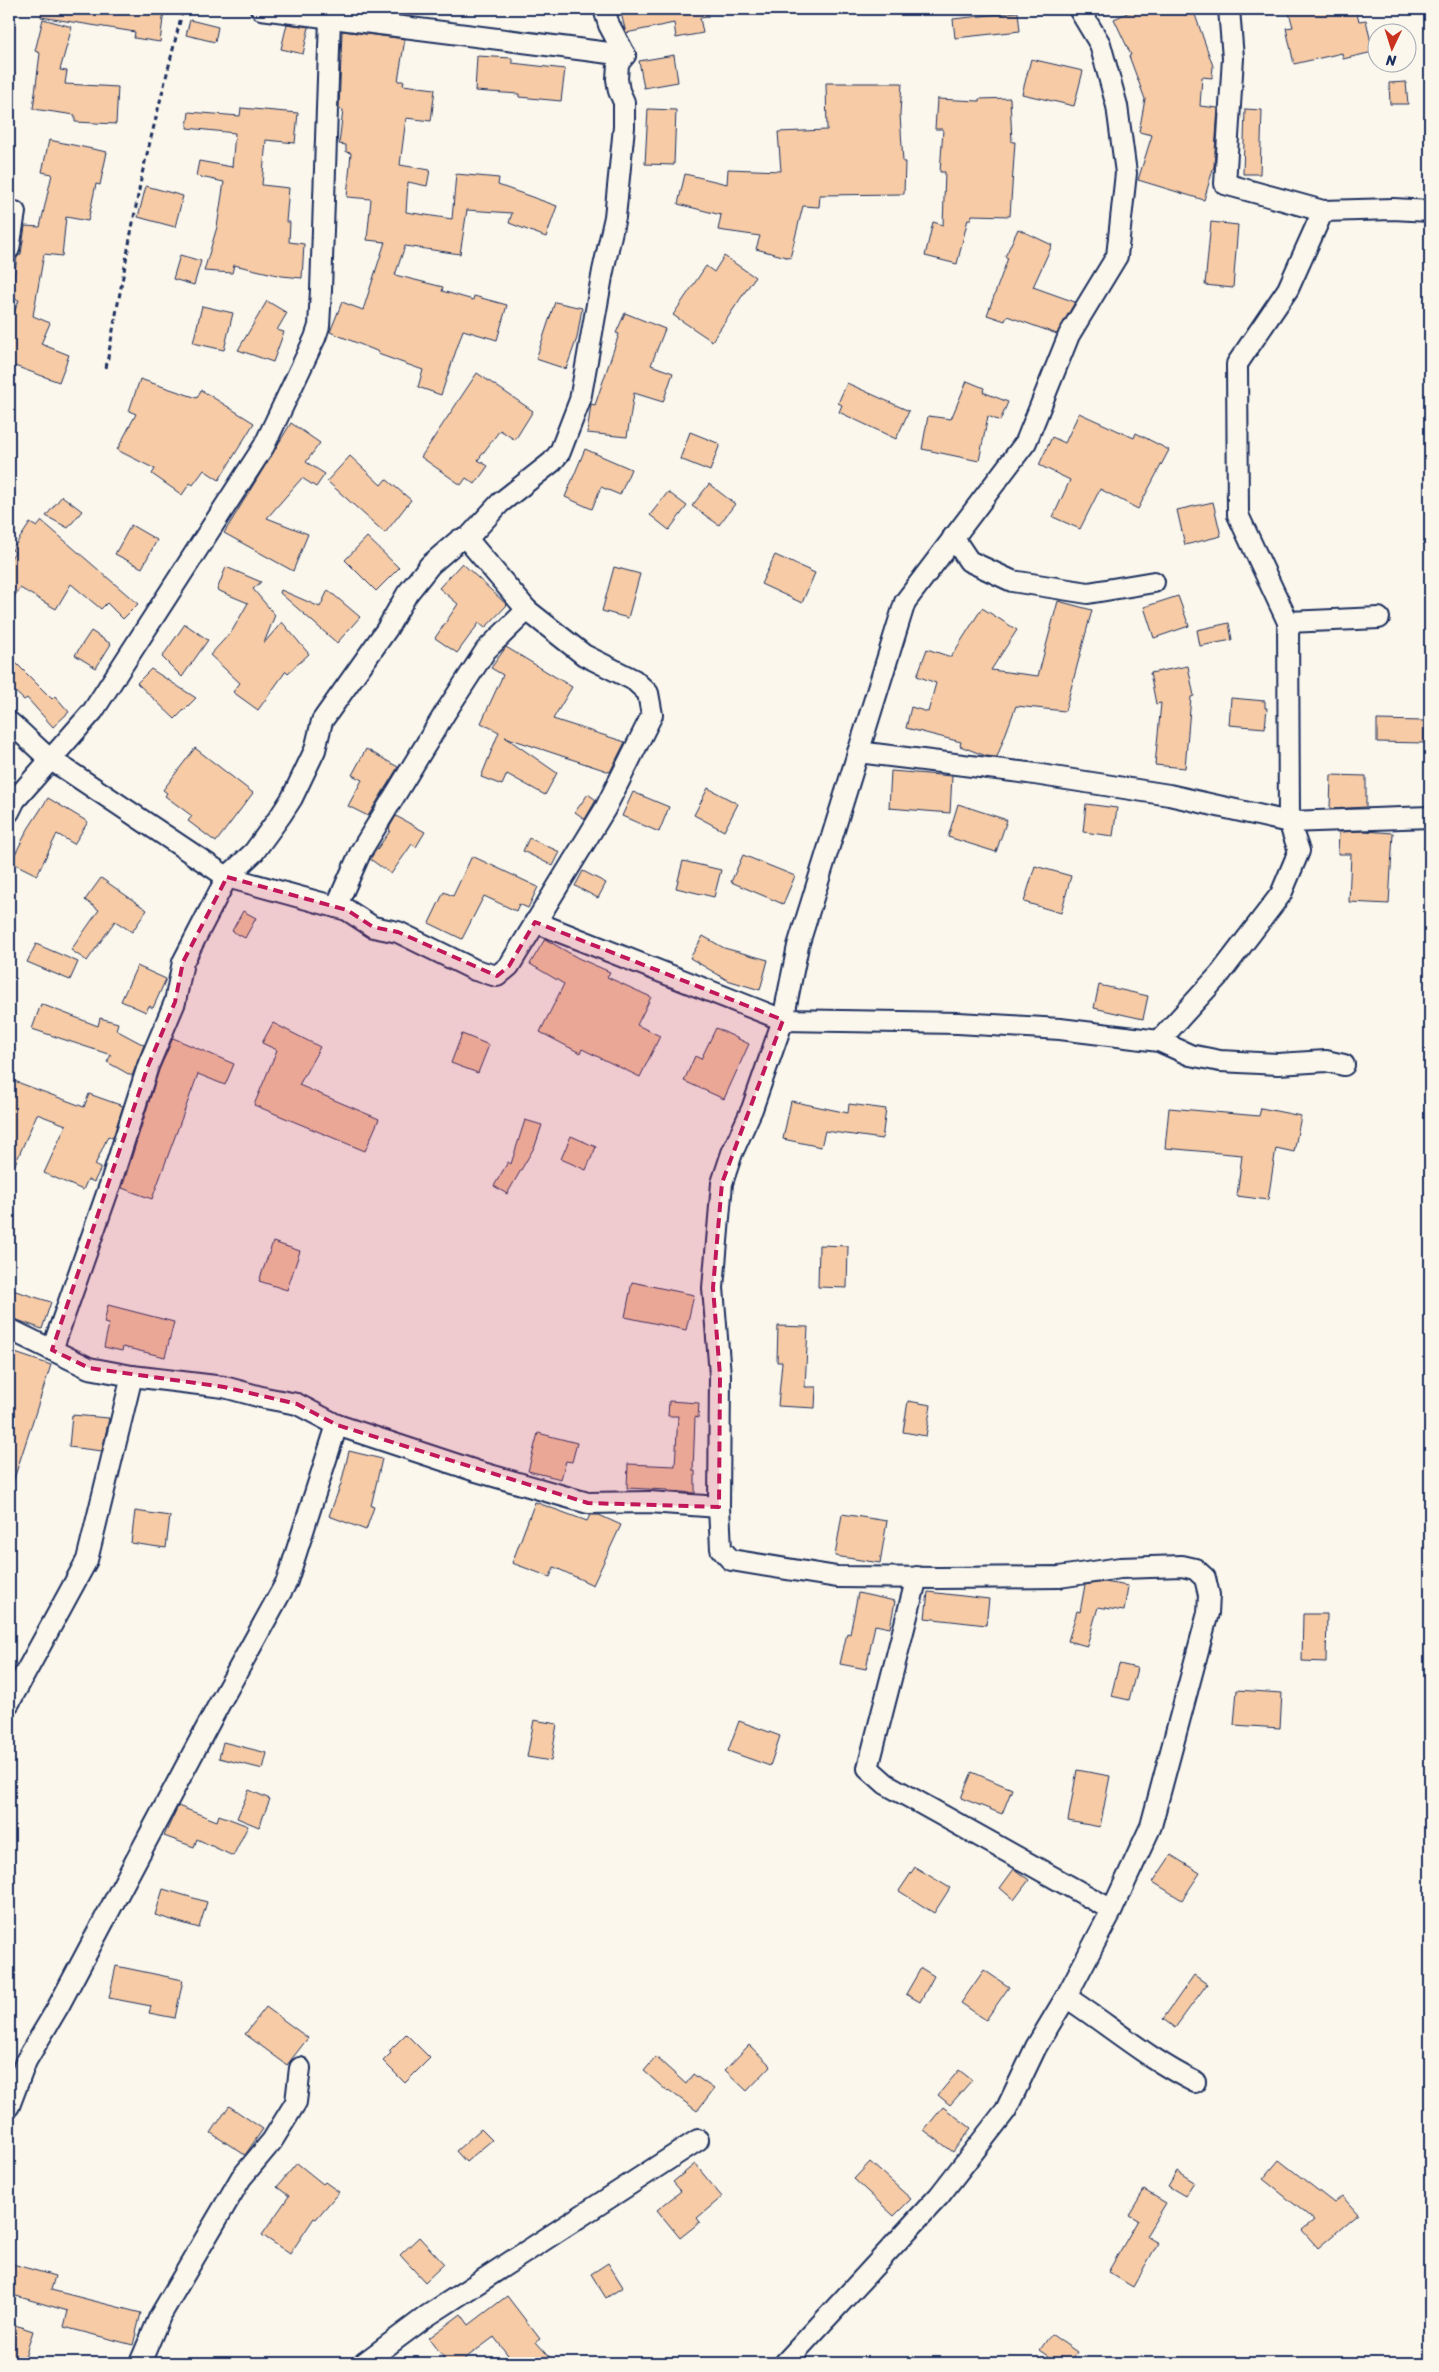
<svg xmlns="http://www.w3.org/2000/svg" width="1439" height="2372" font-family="Sriracha,sans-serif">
	<rect width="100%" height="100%" fill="#fbf7ec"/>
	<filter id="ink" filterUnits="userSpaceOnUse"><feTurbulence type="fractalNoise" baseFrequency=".02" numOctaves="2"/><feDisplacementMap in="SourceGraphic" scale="10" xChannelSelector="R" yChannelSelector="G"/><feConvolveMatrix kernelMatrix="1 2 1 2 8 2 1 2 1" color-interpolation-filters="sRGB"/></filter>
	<g filter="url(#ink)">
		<g fill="#f6cba5" stroke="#1b2f5e">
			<polygon points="42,9 147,9 164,11 160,42 134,38 135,32 41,17"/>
			<polygon points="376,9 404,9 403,15 375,11"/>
			<polygon points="620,9 707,9 708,17 700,18 703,33 676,38 674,23 626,33"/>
			<polygon points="1136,9 1193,9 1213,66 1212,78 1202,77 1200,106 1218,108 1214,166 1204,200 1138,180 1152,135 1139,132 1145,99 1129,56 1131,55 1114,19"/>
			<polygon points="1288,9 1355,9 1359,21 1366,20 1373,52 1343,59 1342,53 1294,64 1286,28 1293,27"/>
			<polygon points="1018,12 1020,31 955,38 953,19"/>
			<polygon points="43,19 72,27 60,70 67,71 65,84 118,87 116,124 75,122 75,115 33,109 40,53 35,51"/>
			<polygon points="190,20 218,27 215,42 186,35"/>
			<polygon points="287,24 309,27 303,54 281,49"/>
			<polygon points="342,31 405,39 398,81 404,81 403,85 435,89 431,121 406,118 400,165 430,170 427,186 408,182 406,212 452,219 456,174 499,178 498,185 557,206 546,237 509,223 512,213 467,210 460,254 405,246 395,275 443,287 442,291 473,300 474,296 507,305 497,340 463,330 441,395 418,387 423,370 378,354 379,352 330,332 342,302 363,310 385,242 367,240 371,199 347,197 351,153 346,152 346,145 339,144 343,110 339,109"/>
			<polygon points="674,55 678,82 644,88 639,61"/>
			<polygon points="477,56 512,58 512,63 565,69 561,101 519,97 519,94 475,91"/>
			<polygon points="1031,59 1083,71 1074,106 1022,94"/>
			<polygon points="1406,82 1408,104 1390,104 1389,83"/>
			<polygon points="826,83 902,83 900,114 903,162 905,162 904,194 820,195 819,207 803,206 790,258 756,249 760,236 718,230 721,215 678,204 685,174 727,184 728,169 781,171 778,132 827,130"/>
			<polygon points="1010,98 1012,142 1015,142 1010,216 972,215 971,219 968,219 957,264 925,256 933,222 943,225 945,172 940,172 943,129 935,129 937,99 979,101 979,99"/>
			<polygon points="241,108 298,113 295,143 266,140 262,185 289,188 286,222 290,222 289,242 304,244 302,278 282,276 234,265 232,273 204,271 217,227 224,182 196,176 199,161 232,167 235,133 187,128 189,112 240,116"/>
			<polygon points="648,109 676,110 674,165 645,164"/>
			<polygon points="1245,109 1262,110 1260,174 1243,174"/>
			<polygon points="49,140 107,152 100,185 96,184 88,221 66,217 62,256 44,254 33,316 50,323 41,344 69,355 59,382 9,364 9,325 19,300 11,299 17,257 21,254 25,226 40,227 52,174 42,172"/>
			<polygon points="146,186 183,196 175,227 138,217"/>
			<polygon points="1211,222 1238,225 1233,288 1205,285"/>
			<polygon points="1018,229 1052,245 1033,287 1075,302 1057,334 1007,316 1005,321 987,315 1008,258 1005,257"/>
			<polygon points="180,255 201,261 194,285 173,279"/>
			<polygon points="724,256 755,277 712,341 673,315 706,266 714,272"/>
			<polygon points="267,301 287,313 277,330 284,332 273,362 238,350"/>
			<polygon points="555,302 582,308 577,338 566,369 536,359"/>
			<polygon points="202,306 233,313 224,350 193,343"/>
			<polygon points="625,313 665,329 651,365 673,373 663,402 634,393 627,437 587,433 591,404 595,405 619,334 616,333"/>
			<polygon points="477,373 533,411 515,440 500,430 478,460 488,466 475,484 466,478 461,485 421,457"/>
			<polygon points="140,379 197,398 201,390 254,423 219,480 204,470 193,485 190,483 182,495 152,474 155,469 117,450 136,414 129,411"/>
			<polygon points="967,381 984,388 983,392 1008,402 1000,421 988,416 979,461 922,449 928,416 951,419"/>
			<polygon points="847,383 909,411 896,439 839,412 842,405 838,403"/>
			<polygon points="1079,413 1134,438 1136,433 1169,450 1138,509 1100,489 1080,529 1053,517 1070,480 1039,465 1052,437 1065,443"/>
			<polygon points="291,423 320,443 306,462 325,474 316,487 302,478 267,518 308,534 293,571 224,533"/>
			<polygon points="690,432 720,444 710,471 680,459"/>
			<polygon points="585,449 631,469 620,495 601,487 592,509 565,497"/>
			<polygon points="350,456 381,485 386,479 411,500 385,533 327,481"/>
			<polygon points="709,484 735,504 719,525 692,506"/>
			<polygon points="668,492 687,506 669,530 650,515"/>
			<polygon points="62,496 82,511 68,528 46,516"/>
			<polygon points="1213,502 1221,536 1185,545 1177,510"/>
			<polygon points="42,521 138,604 123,619 107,603 101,609 71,584 56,609 20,588 9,604 9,561 15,552 12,550 30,523 37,527"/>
			<polygon points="131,525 157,540 142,568 115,554"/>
			<polygon points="367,537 399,568 376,591 345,560"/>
			<polygon points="775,555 815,573 802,603 761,584"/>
			<polygon points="462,563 507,605 485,628 479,623 457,653 435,638 458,604 439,588"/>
			<polygon points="226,567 261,582 253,589 275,615 264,643 282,622 309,654 288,673 286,671 258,710 233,692 240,683 210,655 232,631 248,603 217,590"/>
			<polygon points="614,567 640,574 628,618 602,611"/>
			<polygon points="281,590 320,607 328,590 360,617 337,643 280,593"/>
			<polygon points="1178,596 1189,626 1154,638 1144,607"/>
			<polygon points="1058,601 1092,610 1065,711 1016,706 997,757 986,756 960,746 961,742 906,728 911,707 928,712 936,683 917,676 927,649 951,657 982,608 1017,630 991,670 1038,676"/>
			<polygon points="1229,623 1232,640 1200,646 1197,630"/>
			<polygon points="185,624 208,640 182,677 162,657"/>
			<polygon points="91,631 111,644 96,668 75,655"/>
			<polygon points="506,647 572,687 553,719 625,742 610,772 505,737 557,773 545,795 507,774 502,785 481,777 499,732 481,723 503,675 491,668"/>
			<polygon points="9,656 52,699 55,696 69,712 53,727 27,698 24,700 9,686"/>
			<polygon points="1188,666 1194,696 1191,697 1185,768 1155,765 1161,703 1156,704 1150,673"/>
			<polygon points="151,669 196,698 175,719 137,683"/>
			<polygon points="1231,698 1265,701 1265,708 1267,708 1265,728 1229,725"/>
			<polygon points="1377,720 1424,721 1424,743 1377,742"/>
			<polygon points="195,748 253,793 216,842 188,821 192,816 165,796 167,793 163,790"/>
			<polygon points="366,749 398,767 368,816 348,806 362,780 352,775"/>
			<polygon points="891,771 952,776 950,813 889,808"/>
			<polygon points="1331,775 1366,776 1366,807 1330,809"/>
			<polygon points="708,788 738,804 724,831 694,815"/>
			<polygon points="633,792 669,807 659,832 622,816"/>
			<polygon points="588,794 596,800 585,819 575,812"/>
			<polygon points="48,798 88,822 74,844 57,834 37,875 11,862 28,829"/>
			<polygon points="958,804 1007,820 996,852 948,837"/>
			<polygon points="1086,804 1117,808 1113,836 1083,832"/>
			<polygon points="396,816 425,832 416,847 412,844 391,874 370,859 390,831 389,828"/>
			<polygon points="1365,831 1393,833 1389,904 1349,902 1351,854 1338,854 1339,832"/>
			<polygon points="529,838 560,852 553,866 523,851"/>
			<polygon points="743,855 795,876 783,904 731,882"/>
			<polygon points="472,856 538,887 528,908 519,904 516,911 484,896 462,939 429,923 444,892 453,896"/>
			<polygon points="683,861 721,870 714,897 676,888"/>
			<polygon points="1035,866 1071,876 1061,913 1024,902"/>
			<polygon points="583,871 606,883 598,898 575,886"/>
			<polygon points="101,878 147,910 132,932 115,921 87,961 71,950 99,910 85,900"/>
			<polygon points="243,911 256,918 245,938 232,931"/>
			<polygon points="703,936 724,948 768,960 760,990 727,980 690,958"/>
			<polygon points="545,939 578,958 610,972 607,977 651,997 637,1025 660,1036 640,1077 582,1049 580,1053 540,1032 564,984 530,964"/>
			<polygon points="36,944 78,962 70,980 27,962"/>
			<polygon points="137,966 166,979 153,1008 149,1006 146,1012 121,1001"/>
			<polygon points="1099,985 1148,996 1143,1019 1094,1008"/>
			<polygon points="41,1004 98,1026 100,1018 118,1023 116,1030 144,1045 132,1076 107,1062 111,1055 32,1029"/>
			<polygon points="273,1023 320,1047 299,1085 379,1119 365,1151 254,1105 277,1050 262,1043"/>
			<polygon points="716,1028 749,1044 724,1099 684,1081 695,1056 701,1059"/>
			<polygon points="462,1034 489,1045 478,1073 451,1063"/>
			<polygon points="173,1038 234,1064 225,1085 198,1074 152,1199 122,1188 159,1070"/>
			<polygon points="9,1079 84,1107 89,1094 123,1106 113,1138 108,1136 95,1165 101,1168 94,1182 88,1179 83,1190 44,1173 66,1125 37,1114 9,1178"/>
			<polygon points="791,1101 848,1113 849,1104 886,1109 882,1139 825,1131 821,1147 783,1139"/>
			<polygon points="1169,1108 1259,1116 1261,1108 1301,1116 1294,1152 1276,1148 1268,1200 1237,1196 1242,1155 1165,1148"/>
			<polygon points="525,1120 542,1125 535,1146 507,1194 494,1186 508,1162 511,1164"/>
			<polygon points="571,1136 596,1147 586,1170 561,1159"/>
			<polygon points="273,1242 300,1251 287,1290 259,1281"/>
			<polygon points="819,1245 848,1246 847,1288 818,1287"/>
			<polygon points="632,1282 694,1295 686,1330 625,1317"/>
			<polygon points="9,1289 51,1302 42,1329 9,1317"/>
			<polygon points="108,1305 174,1322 165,1357 123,1347 122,1351 104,1347 109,1324 104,1323"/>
			<polygon points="778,1326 808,1327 805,1387 816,1387 815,1408 778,1406 782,1362 777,1362"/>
			<polygon points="9,1351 51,1365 12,1485 9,1485"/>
			<polygon points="669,1401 699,1403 698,1418 695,1417 693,1471 695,1471 695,1493 668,1491 668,1490 627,1488 628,1464 675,1466 678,1416 668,1416"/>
			<polygon points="908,1401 931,1405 926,1436 903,1432"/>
			<polygon points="72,1415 109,1418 102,1451 69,1447"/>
			<polygon points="538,1433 577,1443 572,1462 566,1461 561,1479 528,1471"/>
			<polygon points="349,1451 382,1459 371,1506 374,1507 366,1530 329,1516 341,1484"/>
			<polygon points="535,1502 587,1521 590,1515 599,1515 621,1525 593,1585 554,1567 550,1577 512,1563"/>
			<polygon points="135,1511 170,1516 166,1548 131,1543"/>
			<polygon points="842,1514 887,1521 880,1563 835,1556"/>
			<polygon points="1104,1582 1128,1586 1124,1611 1098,1607 1087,1646 1068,1641 1077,1611 1080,1612 1085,1585"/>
			<polygon points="928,1592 989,1599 986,1625 925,1618"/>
			<polygon points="858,1593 895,1601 890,1628 875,1625 866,1669 840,1664 847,1633 850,1634"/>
			<polygon points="1303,1614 1327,1614 1326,1662 1302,1661"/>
			<polygon points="1119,1664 1137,1668 1129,1700 1111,1696"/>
			<polygon points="1237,1690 1282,1693 1280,1728 1234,1725"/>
			<polygon points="534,1720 557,1724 551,1761 527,1757"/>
			<polygon points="739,1721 780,1736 770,1766 728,1751"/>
			<polygon points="223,1742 267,1753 263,1769 219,1758"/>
			<polygon points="1077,1770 1110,1776 1100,1827 1068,1821"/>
			<polygon points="972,1772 1012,1789 1002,1814 961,1798"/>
			<polygon points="249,1790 270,1799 259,1827 237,1818"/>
			<polygon points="178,1806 217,1821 219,1815 248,1826 233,1856 197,1839 194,1847 164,1836"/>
			<polygon points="1171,1855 1200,1873 1182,1900 1153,1882"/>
			<polygon points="915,1867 950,1888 934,1913 899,1891"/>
			<polygon points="1014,1869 1029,1880 1014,1900 1000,1888"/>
			<polygon points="163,1889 207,1902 199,1928 155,1915"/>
			<polygon points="116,1966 183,1980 175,2018 149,2013 151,2006 109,1998"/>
			<polygon points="921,1968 934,1976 920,2002 906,1994"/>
			<polygon points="984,1970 1009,1987 986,2020 961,2003"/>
			<polygon points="1194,1975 1207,1984 1175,2028 1163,2019"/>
			<polygon points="266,2007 308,2038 287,2065 245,2034"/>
			<polygon points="406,2034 430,2058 405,2083 383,2061 391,2053 389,2051"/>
			<polygon points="749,2045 771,2066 747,2091 725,2070"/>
			<polygon points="656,2057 686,2084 693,2074 714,2089 697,2111 670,2091 668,2092 644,2071"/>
			<polygon points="959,2070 972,2080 950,2105 938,2095"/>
			<polygon points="229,2106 263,2129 245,2155 211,2133"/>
			<polygon points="943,2107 971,2128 953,2152 924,2130"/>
			<polygon points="481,2129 492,2140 466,2162 456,2151"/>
			<polygon points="1279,2160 1334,2203 1342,2196 1358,2214 1318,2248 1302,2230 1314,2220 1263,2179"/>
			<polygon points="870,2162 911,2199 894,2216 854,2179"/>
			<polygon points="297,2163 323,2184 325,2182 339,2192 316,2219 314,2218 290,2254 262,2235 289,2196 277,2187"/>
			<polygon points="695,2164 722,2197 697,2218 700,2222 680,2238 657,2210 681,2191 673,2182"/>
			<polygon points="1177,2171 1194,2182 1185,2196 1168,2186"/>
			<polygon points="1144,2190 1166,2203 1146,2236 1158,2243 1133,2287 1108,2272 1138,2220 1129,2215"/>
			<polygon points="419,2237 444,2264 425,2282 400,2255"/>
			<polygon points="9,2263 55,2276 51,2290 141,2313 133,2345 64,2327 68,2311 9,2294"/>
			<polygon points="608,2263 623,2287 606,2298 591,2274"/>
			<polygon points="507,2296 540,2339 536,2342 555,2363 514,2363 494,2337 459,2363 448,2363 429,2338 461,2314 469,2325"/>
			<polygon points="9,2323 33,2331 24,2360 9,2356"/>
			<polygon points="1051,2334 1077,2352 1070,2363 1059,2363 1040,2350"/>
		</g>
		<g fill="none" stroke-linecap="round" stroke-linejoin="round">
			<g stroke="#1b2f5e" stroke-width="24">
				<g id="street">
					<polyline points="261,9 625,55"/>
					<polyline points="1229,9 1233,58 1225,184 1323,211 1393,209 1430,211"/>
					<polyline points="1323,211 1288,289 1237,364 1238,515 1288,622 1289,822 1430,817"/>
					<polyline points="9,249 15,212"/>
					<polyline points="953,537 969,561 1012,581 1088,593 1154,582"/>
					<polyline points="1288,622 1379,618"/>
					<path d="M9,722C30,739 43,757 67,770L227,877L347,910L373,927L398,932L475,970L497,976L509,966L605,809L652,715L648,693L634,680L584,655L527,610L467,539"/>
					<polyline points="858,752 1028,773 1169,795 1289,822 1299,851 1281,894 1220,974 1159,1041"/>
					<polyline points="9,812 15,800 93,711 264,446 315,338 319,326 321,290 330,18"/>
					<polyline points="336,907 361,851 445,713 486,650 527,610"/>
					<polyline points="535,922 783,1020 958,1023 1060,1029 1159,1041 1190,1055 1220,1061 1278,1064 1326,1061 1344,1065"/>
					<polyline points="9,1329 89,1368 132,1376 224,1387 265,1398 297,1404 337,1425 476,1471 588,1503 649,1502 719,1507"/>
					<polyline points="52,1350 110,1185 148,1066 175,1002 183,962 227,877 254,852 281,815 292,798 315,750 322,721 387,629 407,594 430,565 459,540 467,539 500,503 552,462 560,452 580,400 603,271 615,217 624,127 624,102 619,91 617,79 618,64 625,55 609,25 604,9"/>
					<polyline points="917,1577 868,1768 886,1784 1112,1910"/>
					<polyline points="9,1703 87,1560 132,1376"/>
					<path d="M1066,1997C1109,2025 1148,2059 1195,2082"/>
					<polyline points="9,2106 26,2061 58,2007 216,1710 287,1581 337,1425"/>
					<polyline points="140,2363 160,2316 241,2178 272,2141 296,2102 300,2068"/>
					<polyline points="364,2363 427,2316 698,2140"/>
					<polyline points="785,2363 939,2196 1006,2110 1036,2047 1066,1997 1112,1910 1151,1826 1208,1613 1209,1595 1205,1578 1195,1569 1182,1566 1120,1568 1059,1577 939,1578 837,1577 731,1560 721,1549 719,1507 720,1375 713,1288 722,1183 732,1153 752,1109 783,1020 798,946 905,602 1026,442 1069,335 1117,256 1126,173 1117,106 1100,44 1079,9"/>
				</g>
			</g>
			<polyline stroke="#1b2f5e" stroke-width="3" stroke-dasharray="5 4" stroke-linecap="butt" points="106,368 142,174 183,9"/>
			<use href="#street" stroke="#fbf7ec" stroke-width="20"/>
		</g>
	</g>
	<path fill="#c2185b" fill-opacity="0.2" stroke="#c2185b" stroke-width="4" stroke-dasharray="10 6" stroke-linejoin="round" d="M227,877L347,910L373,927L398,932L497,976L509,966L535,922L783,1020L722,1183L713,1288L720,1375L719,1507L588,1503L337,1425L297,1404L224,1387L89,1368L52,1350L148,1066L175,1002L183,962Z"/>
	<rect width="1439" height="2372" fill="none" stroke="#fbf7ec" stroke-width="30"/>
	<rect x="15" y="15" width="1409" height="2342" fill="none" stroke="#1b2f5e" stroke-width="2" filter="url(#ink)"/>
	<g transform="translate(1392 48) rotate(184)"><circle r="24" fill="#fbf7ec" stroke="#a1a7b3"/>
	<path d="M0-4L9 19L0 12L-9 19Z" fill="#c8321e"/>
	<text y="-8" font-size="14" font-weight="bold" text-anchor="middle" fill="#1b2f5e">N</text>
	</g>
</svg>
